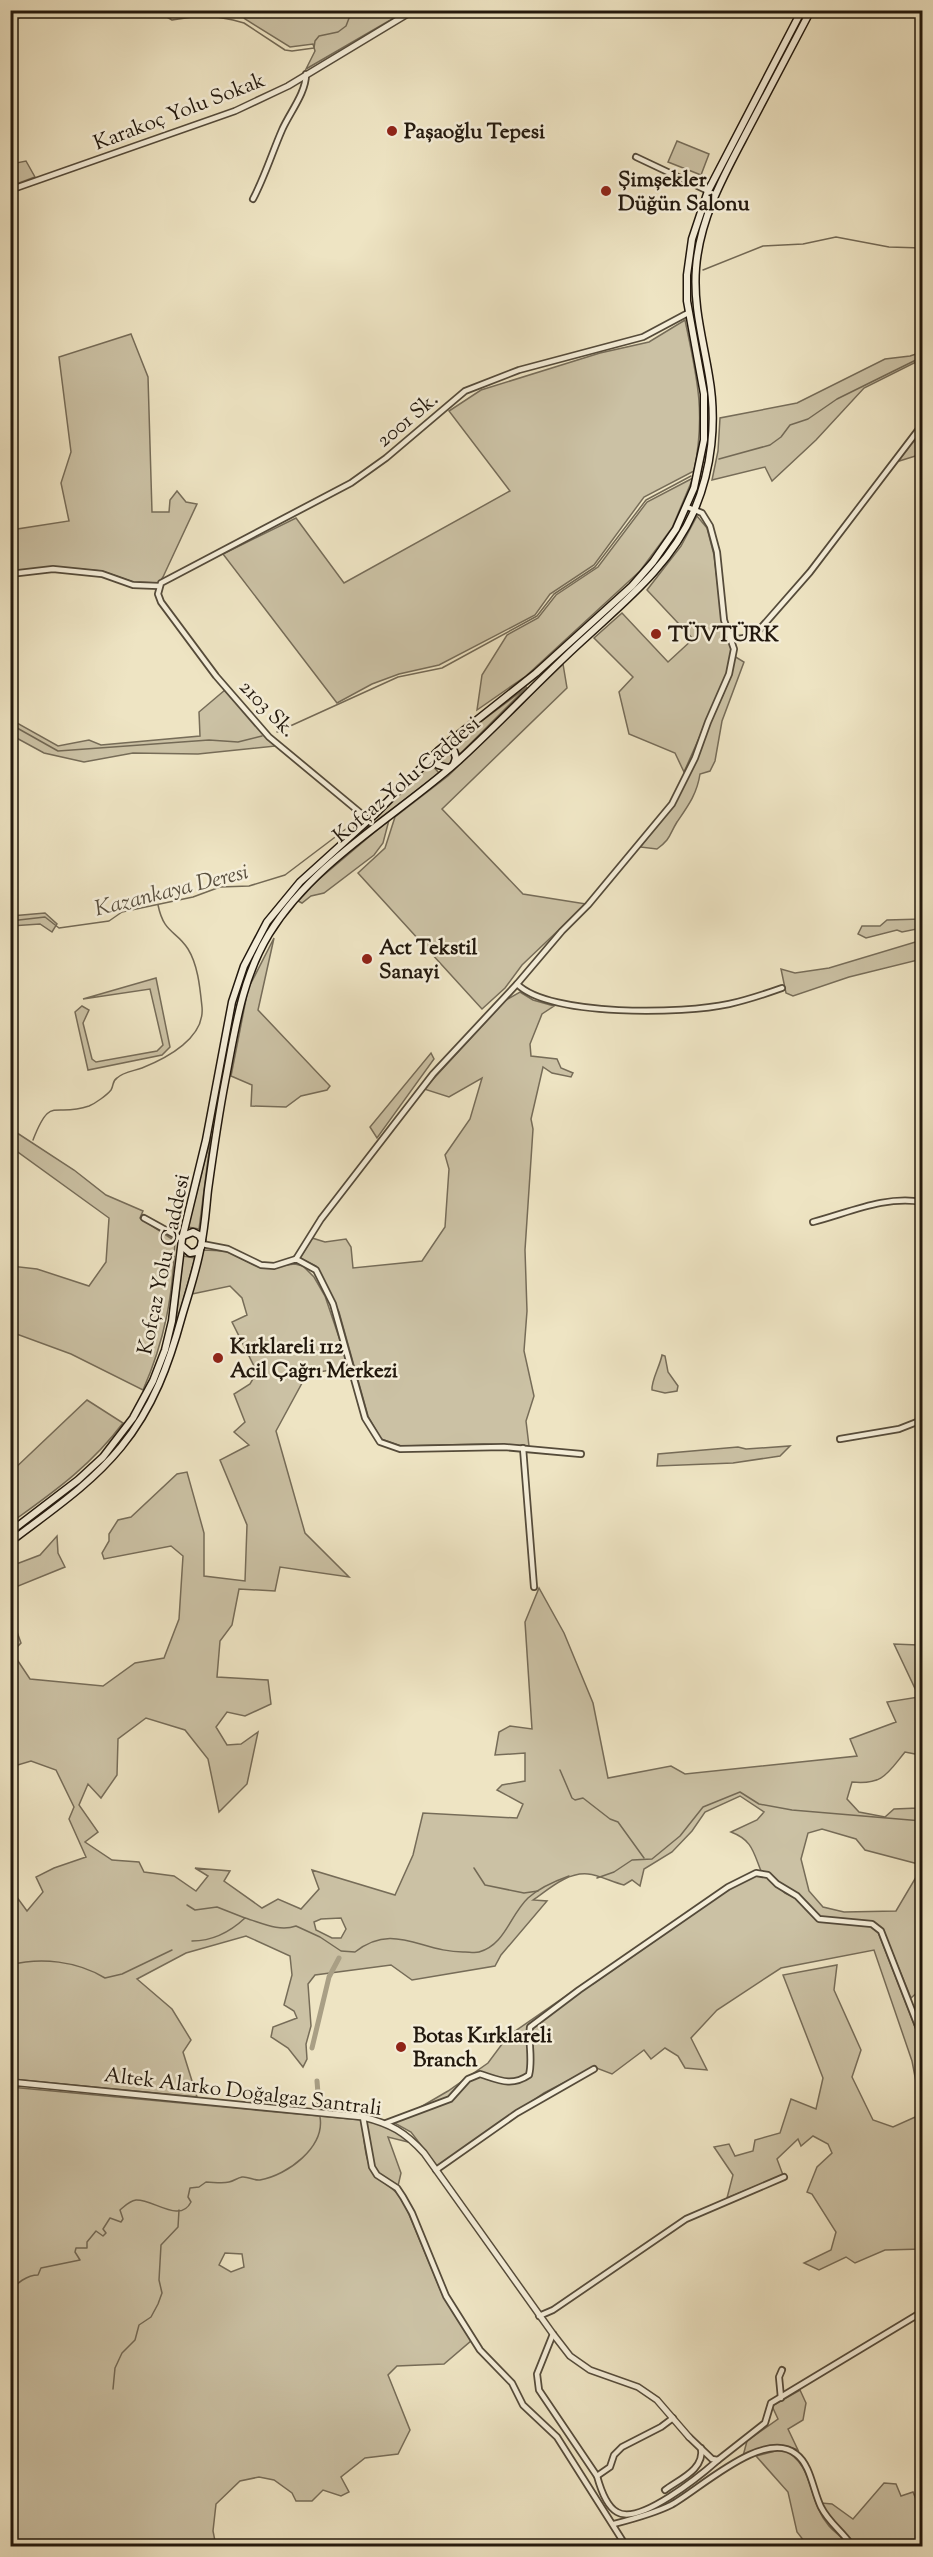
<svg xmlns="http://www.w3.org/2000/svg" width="933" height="2557" font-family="'Sorts Mill Goudy',serif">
	<rect width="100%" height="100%" fill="#eee4c3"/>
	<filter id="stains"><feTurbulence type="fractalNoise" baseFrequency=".00333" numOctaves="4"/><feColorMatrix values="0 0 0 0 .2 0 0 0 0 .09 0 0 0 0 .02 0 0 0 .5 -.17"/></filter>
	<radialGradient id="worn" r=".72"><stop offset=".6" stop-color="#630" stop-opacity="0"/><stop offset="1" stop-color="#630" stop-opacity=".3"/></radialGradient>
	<g fill="#cbc1a4" stroke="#766c58" stroke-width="1.5" fill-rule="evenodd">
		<polygon points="238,11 406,11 306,69 315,51 313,44 290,47 245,19"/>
		<polygon points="677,141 709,154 701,175 668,162"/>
		<polygon points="26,161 35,177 11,186 11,164"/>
		<path d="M685,320C697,377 706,413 694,471L644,497L594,565L550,594L535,615L439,665L399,674L372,684L337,703L223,554L296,518L344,583L510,491L449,411L481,390L600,353L649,342Z"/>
		<polygon points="131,334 148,377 152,512 169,512 170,500 177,491 186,502 197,504 163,577 159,583 133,582 102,571 53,567 11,573 11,530 69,521 61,483 71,452 59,357"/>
		<polygon points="922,352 922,359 864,388 816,440 772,481 765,467 712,480 718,451 720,418 797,403 885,359 910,356"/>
		<polygon points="922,428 922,454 896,462"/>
		<polygon points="693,478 672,528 640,571 526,676 477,710 482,675 507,635 538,618 556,595 598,567 647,502"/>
		<polygon points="697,516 707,528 714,555 722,619 733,649 728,673 684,772 675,753 629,734 619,692 633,677 594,638 622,613 668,662 693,639 647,590 681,546"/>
		<path d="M734,656L744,662L722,721L715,761L710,771L700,774C697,794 688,806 677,822C669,835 671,839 657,849L640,847L674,805L697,759L709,722L723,695Z"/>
		<polygon points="563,664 567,688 442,809 523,894 586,904 522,965 505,988 482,1009 358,873 385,848 395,817 448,776"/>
		<polygon points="527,687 460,754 451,744"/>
		<polygon points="225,690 276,746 198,754 133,753 84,762 44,753 11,735 10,719 58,746 89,740 101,745 200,736 199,712"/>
		<circle cx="445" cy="758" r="7"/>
		<polygon points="430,763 439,773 360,834"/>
		<polygon points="11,816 17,855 11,863"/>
		<polygon points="389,820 383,843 374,855 324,893 311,896 302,903 298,901 318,880"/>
		<polygon points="45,913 57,924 52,932 40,924 11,926 11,916"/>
		<polygon points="922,919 922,928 902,932 897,930 866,938 858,934 862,926 880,926 887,920"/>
		<polygon points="274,938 258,1010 330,1086 327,1090 301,1096 286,1107 251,1106 252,1085 231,1076 248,989"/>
		<polygon points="922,940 922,959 849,977 793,996 786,993 781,969 795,973 829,968"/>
		<polygon points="156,978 170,1047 162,1055 88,1070 75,1012 82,1006 89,1010 83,1023 92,1059 96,1062 157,1051 163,1045 150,989 83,999"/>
		<polygon points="520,992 533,1000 554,1006 542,1014 530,1044 531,1056 557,1059 561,1068 573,1073 571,1077 552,1073 543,1067 531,1119 533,1129 525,1250 527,1311 524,1351 534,1396 526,1421 529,1446 484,1444 401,1446 381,1439 368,1416 339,1312 316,1266 300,1258 312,1238 325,1242 346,1239 351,1247 353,1268 422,1261 445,1227 449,1169 445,1155 470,1119 482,1078 449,1097 424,1089 506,1000"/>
		<polygon points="431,1053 434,1059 377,1138 370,1127"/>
		<path d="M11,1129L74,1170L106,1195L143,1211L140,1218L175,1241C173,1295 165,1340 143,1390L71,1354L11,1332V1266L37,1269L89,1286L106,1262L109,1218L11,1147Z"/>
		<polygon points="211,1136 199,1229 188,1227"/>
		<path d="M203,1250L226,1251L261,1268L295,1264L303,1266L314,1277L325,1296L349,1367L307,1374L276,1431L305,1533L349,1577L280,1567L275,1591L239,1589L232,1625L220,1641L217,1677L268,1680L271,1704L245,1716L227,1712L216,1727L227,1745L241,1744L258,1732L247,1784L219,1812L208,1759L185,1730L146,1718L118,1739L117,1775L101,1798L88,1784L79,1805L98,1832L85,1842L112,1860L139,1862L144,1872L174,1876L196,1891L208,1876L195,1868L230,1871L224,1881L262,1908L278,1899L301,1909L319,1889L312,1870L395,1895L413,1855L423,1813L517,1818L523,1804L497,1790L502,1785L525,1781V1753L495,1755L499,1732L510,1726L532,1729L525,1622L539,1588L564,1633L593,1703L608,1778L671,1766L685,1774L857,1756L850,1739L896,1722L887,1702L919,1697L894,1644L918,1645L922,1649V1761L920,1755L905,1752C887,1774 883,1785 852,1782L847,1799L859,1812L885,1817L894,1809L918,1808L916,1799L922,1791V1865L865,1850L856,1839L822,1829L808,1833L801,1859L809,1891L823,1907L844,1912L896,1911L922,1867V1988L911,1998L883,1930L869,1921L819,1918L769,1873L761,1871C753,1851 752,1840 731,1832L757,1820L764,1812L740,1796L705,1812L692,1831L672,1852L644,1869L640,1886L632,1880L624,1885C612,1882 599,1875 588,1874C567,1872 549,1889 533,1900L547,1901L501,1955L495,1966L412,1980L391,1965L315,1975L308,1984L311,2026L306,2044L307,2059L303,2067L288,2048L271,2037L273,2027L297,2018L294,2011L284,2005L292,1975L290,1956L246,1936L186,1953L137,1979L172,2009L191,2040L183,2052L197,2097L11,2079V1889L27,1911L43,1892L36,1877L54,1868L86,1857L69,1819L74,1807L56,1770L31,1761L11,1767L10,1612L21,1643L12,1652L30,1679L103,1686L135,1663L164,1658L179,1619L183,1556L171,1546L104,1559L102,1553L109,1541V1534L118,1520L131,1517L177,1474L187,1472L204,1533V1576L245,1581L247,1525L220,1460L249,1445L234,1432L245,1422L234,1394L250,1384L257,1372L232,1322L247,1315L242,1298L230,1286L192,1294ZM341,1918L346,1929L341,1938H332L316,1930L314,1922L321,1919Z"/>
		<polygon points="183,1256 195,1258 175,1329"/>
		<path d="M662,1355L665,1356L668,1372L678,1386L677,1391L665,1393L652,1390C651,1381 660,1366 662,1355Z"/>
		<path d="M87,1400L123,1423C92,1464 58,1489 16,1519L11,1515V1472Z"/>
		<polygon points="790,1446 780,1456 733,1463 657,1466 658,1454 738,1447 746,1449"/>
		<polygon points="57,1536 58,1553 65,1567 11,1589 11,1566 40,1555"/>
		<polygon points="754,1875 767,1877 785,1893 797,1899 818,1921 870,1926 878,1932 922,2045 922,2113 912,2061 874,1950 781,1968 717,2010 691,2038 707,2070 685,2068 678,2056 665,2048 651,2059 644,2050 612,2074 594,2067 544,2093 437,2166 411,2132 389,2120 407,2115 448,2091 488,2063 508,2036 589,1980 593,1984 728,1890"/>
		<polygon points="837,1965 834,1990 861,2050 852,2077 873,2120 893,2127 922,2114 922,2249 885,2250 855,2263 846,2257 819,2270 804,2263 831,2250 836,2232 812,2194 807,2192 817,2167 832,2153 828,2144 813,2136 801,2146 798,2139 777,2159 783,2175 727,2198 733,2175 714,2147 729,2144 735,2156 753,2151 755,2140 780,2133 791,2099 816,2109 823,2078 783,1975"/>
		<path d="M10,2087L362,2120C364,2136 364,2167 378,2178C388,2186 395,2189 403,2200L443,2296L472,2340L444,2364L397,2366L388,2375L410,2430L398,2454L365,2458L341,2477L349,2492L341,2496L323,2490L312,2501H296L292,2493L274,2480L259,2477L240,2481L216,2504L213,2531L216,2546H11ZM225,2253L242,2254L244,2267L231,2272L219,2265Z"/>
		<polygon points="366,2120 386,2125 412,2143 388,2137 401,2173 398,2186 379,2174 373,2165"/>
		<path d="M800,2390L806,2403L803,2420L788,2429L798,2450C776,2441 763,2448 743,2456L747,2441L778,2419L772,2406Z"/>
		<path d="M783,2449C816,2466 806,2499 829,2526C836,2534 843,2537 848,2546H808L797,2532L788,2492L756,2456Z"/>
		<path d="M884,2483L896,2484L901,2496L913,2492L922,2514V2546H854C845,2532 826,2521 822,2503L832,2504L853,2519Z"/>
	</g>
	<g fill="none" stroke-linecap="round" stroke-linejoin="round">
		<g stroke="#736955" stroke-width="1.5">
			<polyline points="155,10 172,20 206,15 233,20 244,23 285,50 292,51 314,48 315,41 319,36 338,32 346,26 351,13 366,10"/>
			<polyline points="10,26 28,10"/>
			<polyline points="703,270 763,246 803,244 836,237 889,247 922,248"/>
			<polyline points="719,459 770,445 781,437 790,425 808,419 837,399 922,357"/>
			<polyline points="10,724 58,751 209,740 238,742 262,736"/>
			<polyline points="277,732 398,677 442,668 537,616 554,594 595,567 646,500 691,476"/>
			<polyline points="10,921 45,917 59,928 109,921 122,912 193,897 220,887 249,886 285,875 359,819"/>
			<path d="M33,1140C51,1094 53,1118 89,1106C96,1103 107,1095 111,1090C114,1085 112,1081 117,1078C123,1072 134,1071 142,1068C167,1058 205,1038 202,1007C200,988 198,965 188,949C176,930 164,934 158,905"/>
			<polyline points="560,1770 572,1798 575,1800 583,1798 610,1819 618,1822 644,1858"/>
			<polyline points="474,1868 485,1885 524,1893 538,1891"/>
			<polyline points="597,1878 614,1872 632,1860 652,1859 680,1836 703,1807 740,1792 759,1804 792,1810 922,1821"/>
			<polyline points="187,1905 195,1910 217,1907 245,1918"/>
			<path d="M192,1941C212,1941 230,1932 245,1918C262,1923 279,1932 296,1926L320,1937L341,1951L355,1952C394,1921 422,1953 465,1952C469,1952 475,1953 479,1952C505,1945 510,1915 528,1898C539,1888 555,1881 569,1876"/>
			<path d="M10,1965C41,1957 77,1961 105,1978L122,1974L172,1950"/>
			<path d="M10,2293C15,2283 28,2275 38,2275L41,2268L80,2260L75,2252L76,2248H87V2242L96,2231L103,2236L106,2233L103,2229L110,2218L121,2222L123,2219L120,2210C125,2206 129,2201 136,2200C153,2199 180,2224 191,2202L188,2197L190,2188L199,2187L206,2182C213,2182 222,2184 229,2182C234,2181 237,2178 242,2177C248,2176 254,2181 260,2180C288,2175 325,2147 320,2117"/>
			<polyline points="113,2389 115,2368 122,2353 135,2340 139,2325 151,2317 158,2304 162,2293 159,2280 161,2245 178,2227 179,2210"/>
		</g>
		<g stroke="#a99f85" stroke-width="5">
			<polyline points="312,2048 329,1977 339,1958"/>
			<polyline points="317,2081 319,2106"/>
		</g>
		<g stroke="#554b3a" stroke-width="8">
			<g id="minor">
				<polyline points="636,157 708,191"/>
				<path d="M253,199C265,176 272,153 282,130C290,112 306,93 306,74"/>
				<polyline points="10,574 53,569 102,574 133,585 159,586"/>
				<polyline points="729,633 738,639 750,637 760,629 810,572 922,425"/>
				<polyline points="369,820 269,737 216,676 161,602 158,594 161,583 351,483 386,458 465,391 519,370 643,337 688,313"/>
				<path d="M517,984C550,1017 684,1014 729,1004C747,1000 765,994 782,988"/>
				<polyline points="144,1218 182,1239"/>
				<path d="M813,1222C848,1213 886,1195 922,1202"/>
				<polyline points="202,1244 228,1249 261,1265 274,1266 296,1259 316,1270 333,1304 365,1418 380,1442 400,1449 504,1447 581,1454"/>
				<polyline points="296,1259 321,1219 433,1074 517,984 562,931 588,905 672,804 695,758 708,722 729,674 734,649 724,620 717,552 710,526 702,513 687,507"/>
				<polyline points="840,1439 899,1429 922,1420"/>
				<polyline points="523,1448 534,1587"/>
				<polyline points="363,2117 372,2167 377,2175 397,2188 403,2197 412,2213 446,2296 480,2350 512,2383 523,2405 557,2437 626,2546"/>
				<path d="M386,2123L450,2099L468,2079L480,2074C499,2080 511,2087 529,2075C533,2059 528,2043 530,2027L579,1990L728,1887L756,1873L768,1875L777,1884L797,1896L819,1919L872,1924L881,1931L922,2036"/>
				<polyline points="436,2170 517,2113 594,2069"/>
				<polyline points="539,2316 553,2310 686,2219 784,2177"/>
				<path d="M553,2334L537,2374L539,2390L597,2476C600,2487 606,2506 617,2512C639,2526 701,2475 718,2460"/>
				<polyline points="781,2398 779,2377 782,2370"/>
				<polyline points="689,2437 712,2459 718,2460 765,2423 771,2403 922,2312"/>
				<polyline points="597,2476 610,2467 614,2455 622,2447 661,2427 673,2418"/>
				<path d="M665,2490C680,2479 705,2469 701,2448"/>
				<path d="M614,2524C633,2519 653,2514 671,2505C699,2490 764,2428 796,2454C811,2465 813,2491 821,2507C829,2523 843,2532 852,2546"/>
			</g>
		</g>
		<g stroke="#554b3a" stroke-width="8">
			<g id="tertiary">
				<polyline points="10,190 235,111 288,86 414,10"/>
				<path d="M10,2082L363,2117C391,2124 405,2132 424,2153L553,2334L570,2356L590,2370L638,2387L657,2400L689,2437"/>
			</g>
		</g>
		<g stroke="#22180d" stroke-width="9">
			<g id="secondary">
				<polyline points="443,748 454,751 456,758 454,764"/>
				<polyline points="436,753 435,759 438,765 448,768"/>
				<polyline points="183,1236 193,1232 199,1235 202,1240"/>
				<polyline points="182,1246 190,1253 196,1252 201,1247"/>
				<polyline points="10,1532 78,1480 103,1457 133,1418 153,1381 165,1350 172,1321 182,1239 206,1140 232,1002 244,966 267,922 300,882 374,815 439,750 536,673 632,586 653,562 676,529 694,488 704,440 704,394 687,301 687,275 692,239 708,191 802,10"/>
				<path d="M10,1542C49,1512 90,1485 121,1447C153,1408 169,1364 182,1316C189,1292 197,1269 201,1245C205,1227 206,1208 208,1190C213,1154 218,1118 225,1082C235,1031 241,980 269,934C314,861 395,817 457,762C500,723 539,680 582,641C625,601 670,566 694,511C712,469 717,421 709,376C703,339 693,306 696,268C700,215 727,170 751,124C771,86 791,48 811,10"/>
			</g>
		</g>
		<use href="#minor" stroke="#f4edd8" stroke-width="4.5"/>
		<use href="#tertiary" stroke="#f4edd8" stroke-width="5"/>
		<use href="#secondary" stroke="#f4edd8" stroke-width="6"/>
	</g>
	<g fill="#8f2418" stroke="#f4edd8" stroke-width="2">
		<circle cx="392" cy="131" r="6"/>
		<circle cx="606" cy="191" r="6"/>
		<circle cx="656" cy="634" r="6"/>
		<circle cx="367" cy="959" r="6"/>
		<circle cx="218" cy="1358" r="6"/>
		<circle cx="401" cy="2047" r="6"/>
	</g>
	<g text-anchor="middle" stroke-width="5" stroke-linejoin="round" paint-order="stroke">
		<g font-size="21" fill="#22180d" stroke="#f4edd8">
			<text transform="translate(179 111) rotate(-21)" y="7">Karakoç Yolu Sokak</text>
			<text transform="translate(407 419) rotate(-40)" y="7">2001 Sk.</text>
			<text transform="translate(268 708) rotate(46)" y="7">2103 Sk.</text>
			<text transform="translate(406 779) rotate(-40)" y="7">Kofçaz Yolu Caddesi</text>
			<text transform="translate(163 1264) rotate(-78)" y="7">Kofçaz Yolu Caddesi</text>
			<text transform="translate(243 2091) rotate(7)" y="7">Altek Alarko Doğalgaz Santrali</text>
		</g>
		<g font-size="21" font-weight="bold" fill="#22180d" stroke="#f4edd8" text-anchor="start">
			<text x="404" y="138">Paşaoğlu Tepesi</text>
			<text x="618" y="186">Şimşekler<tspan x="618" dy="24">Düğün Salonu</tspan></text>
			<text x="668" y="641">TÜVTÜRK</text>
			<text x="379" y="954">Act Tekstil<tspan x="379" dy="24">Sanayi</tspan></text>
			<text x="230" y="1353">Kırklareli 112<tspan x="230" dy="24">Acil Çağrı Merkezi</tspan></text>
			<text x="413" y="2042">Botas Kırklareli<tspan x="413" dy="24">Branch</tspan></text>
		</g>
		<g font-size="22" font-style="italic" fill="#584e3d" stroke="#f4edd8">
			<text transform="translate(171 889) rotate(-14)" y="8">Kazankaya Deresi</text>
		</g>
	</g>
	<rect width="933" height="2557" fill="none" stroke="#eee4c3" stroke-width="36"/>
	<rect x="12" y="12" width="909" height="2533" fill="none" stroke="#22180d" stroke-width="3"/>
	<rect x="18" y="18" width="897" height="2521" fill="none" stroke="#22180d" stroke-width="1.5"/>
	<rect width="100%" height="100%" filter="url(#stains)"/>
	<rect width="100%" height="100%" fill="url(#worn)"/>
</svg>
